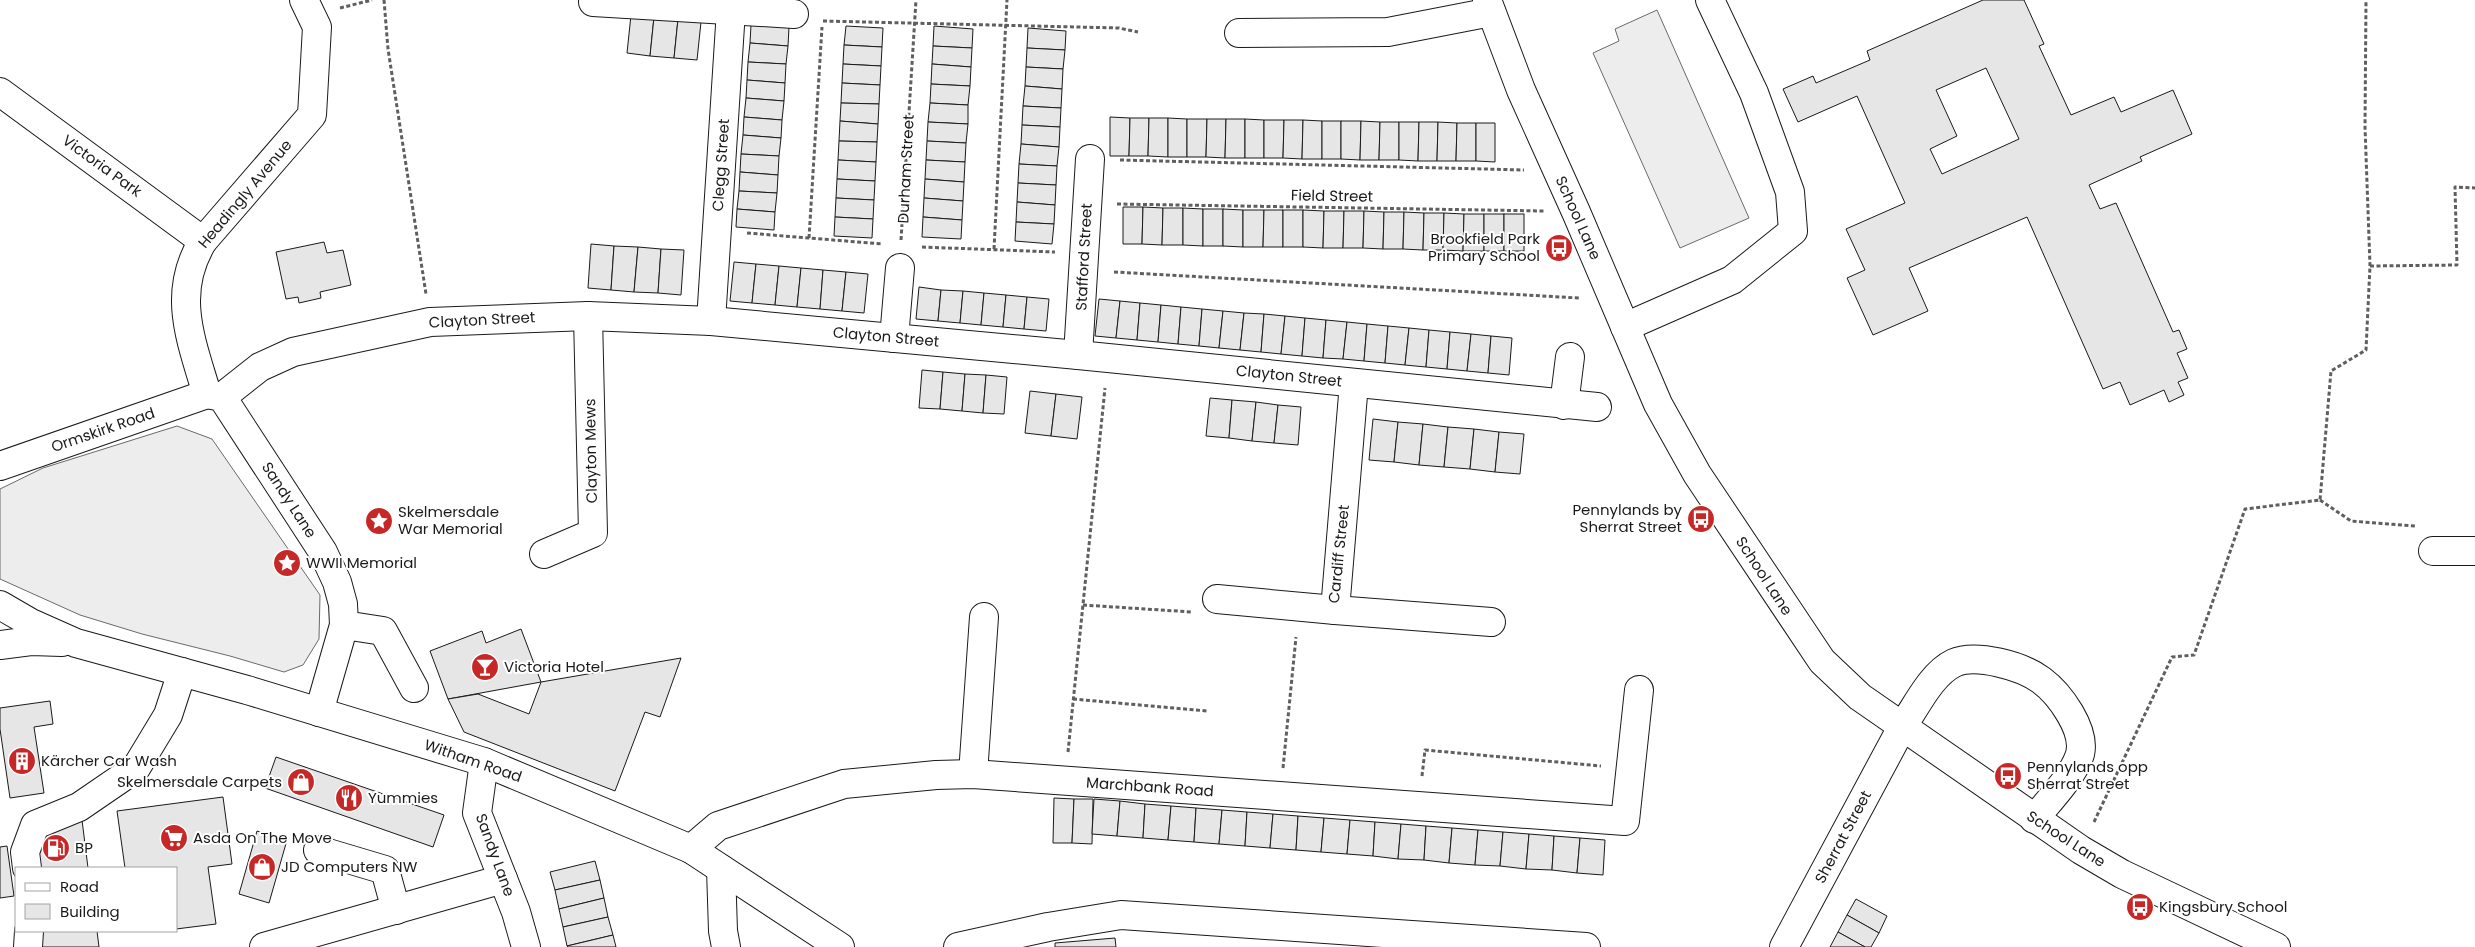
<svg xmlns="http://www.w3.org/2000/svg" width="2475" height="947" font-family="Poppins,sans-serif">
	<rect width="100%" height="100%" fill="#fff"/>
	<g fill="#ededed" stroke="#6a6a6a">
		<polygon points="1657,10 1749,218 1680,248 1593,53 1619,41 1615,29"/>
		<polygon points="177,426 212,439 320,595 319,639 303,665 284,672 230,656 142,634 80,615 0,579 0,489 43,468"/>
	</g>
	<g fill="#e6e6e6" stroke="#1a1a1a" fill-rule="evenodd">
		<path d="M1983,0H2024L2044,44L2039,46L2071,115L2114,97L2121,112L2173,90L2192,134L2140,157L2142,161L2089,185L2100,209L2116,203L2173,332L2179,330L2187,349L2177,353L2188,378L2178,382L2184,395L2169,402L2164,390L2130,405L2120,382L2103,389L2027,217L1909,268L1928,311L1873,335L1847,278L1865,270L1846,229L1905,203L1857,96L1798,122L1783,89L1813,76L1816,83L1870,60L1867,51ZM1986,68L2019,139L1942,174L1930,149L1957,136L1936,90Z"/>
		<polygon points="631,15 654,17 650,56 627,53"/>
		<polygon points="654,17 678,19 674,58 650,56"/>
		<polygon points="678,19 701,22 697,60 674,58"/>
		<polygon points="751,25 789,27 788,46 750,43"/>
		<polygon points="846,26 883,28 882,47 844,45"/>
		<polygon points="934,26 973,29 972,48 933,46"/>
		<polygon points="1028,28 1066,31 1065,50 1027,48"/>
		<polygon points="750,43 788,46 786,64 748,62"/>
		<polygon points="844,45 882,47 881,66 843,64"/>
		<polygon points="933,46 972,48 971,67 932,64"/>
		<polygon points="1027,48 1065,50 1063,69 1026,67"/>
		<polygon points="748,62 786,64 785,83 747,80"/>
		<polygon points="843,64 881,66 880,85 842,83"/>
		<polygon points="932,64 971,67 970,86 931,84"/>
		<polygon points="1026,67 1063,69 1062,89 1025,86"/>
		<polygon points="747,80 785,83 784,101 746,98"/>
		<polygon points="842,83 880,85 879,104 841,103"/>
		<polygon points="931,84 970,86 968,105 930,103"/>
		<polygon points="1025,86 1062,89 1061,108 1023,106"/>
		<polygon points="746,98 784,101 782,120 744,117"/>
		<polygon points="841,103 879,104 878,124 840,121"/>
		<polygon points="930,103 968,105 968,124 928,122"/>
		<polygon points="1023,106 1061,108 1060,127 1022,125"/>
		<polygon points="744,117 782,120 781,138 743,135"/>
		<polygon points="1110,117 1130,118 1129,156 1110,156"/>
		<polygon points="1130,118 1149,118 1148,156 1129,156"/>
		<polygon points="1149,118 1168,118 1168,157 1148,156"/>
		<polygon points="1168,118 1187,119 1187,157 1168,157"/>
		<polygon points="1187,119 1207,119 1206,157 1187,157"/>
		<polygon points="1207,119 1226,119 1225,158 1206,157"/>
		<polygon points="1226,119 1245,119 1245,158 1225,158"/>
		<polygon points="1245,119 1264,120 1264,158 1245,158"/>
		<polygon points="1264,120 1284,120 1283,158 1264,158"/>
		<polygon points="1284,120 1303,120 1302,159 1283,158"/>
		<polygon points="1303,120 1322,121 1322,159 1302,159"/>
		<polygon points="840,121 878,124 877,142 839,141"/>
		<rect x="1322" y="121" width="19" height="38"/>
		<polygon points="1341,121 1361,121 1360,160 1341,159"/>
		<polygon points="1361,121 1380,122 1379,160 1360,160"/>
		<polygon points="928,122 968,124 966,143 927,141"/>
		<polygon points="1380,122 1399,122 1399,160 1379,160"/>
		<polygon points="1399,122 1419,122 1418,161 1399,160"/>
		<polygon points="1419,122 1438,122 1437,161 1418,161"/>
		<polygon points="1438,122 1457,123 1456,161 1437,161"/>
		<polygon points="1457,123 1476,123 1476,161 1456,161"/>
		<polygon points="1476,123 1495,123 1495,162 1476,161"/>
		<polygon points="1022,125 1060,127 1059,147 1021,144"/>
		<polygon points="743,135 781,138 779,156 741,154"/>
		<polygon points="839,141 877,142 876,162 838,160"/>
		<polygon points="927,141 966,143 965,162 926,160"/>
		<polygon points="1021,144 1059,147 1057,166 1019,164"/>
		<polygon points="741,154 779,156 778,175 740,172"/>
		<polygon points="838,160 876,162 875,181 837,179"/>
		<polygon points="926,160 965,162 964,182 925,179"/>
		<polygon points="1019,164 1057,166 1056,185 1018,183"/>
		<polygon points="740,172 778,175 777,193 739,191"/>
		<polygon points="837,179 875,181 874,200 836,198"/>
		<polygon points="925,179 964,182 963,201 924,198"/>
		<polygon points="1018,183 1056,185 1055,205 1017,202"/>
		<polygon points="739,191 777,193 775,212 737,209"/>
		<polygon points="836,198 874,200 873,219 835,217"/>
		<polygon points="924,198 963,201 962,220 923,217"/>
		<polygon points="1017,202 1055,205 1054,224 1016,222"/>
		<polygon points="1123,207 1143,207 1142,244 1123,244"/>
		<polygon points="1143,207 1163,208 1162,245 1142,244"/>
		<polygon points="1163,208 1183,208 1183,245 1162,245"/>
		<polygon points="1183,208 1203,209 1203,246 1183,245"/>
		<polygon points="737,209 775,212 774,230 736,227"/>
		<rect x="1203" y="209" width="20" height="37"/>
		<polygon points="1223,209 1243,210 1243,247 1223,246"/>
		<polygon points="1243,210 1264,210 1263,247 1243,247"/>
		<polygon points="1264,210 1283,210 1283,247 1263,247"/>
		<rect x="1283" y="210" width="20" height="37"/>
		<polygon points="1303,210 1324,211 1323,248 1303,247"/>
		<polygon points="1324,211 1344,211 1343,248 1323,248"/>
		<polygon points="1344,211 1364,211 1363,248 1343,248"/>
		<polygon points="1364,211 1384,212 1383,249 1363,248"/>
		<polygon points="1384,212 1404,212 1403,249 1383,249"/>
		<polygon points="1404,212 1424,213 1423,250 1403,249"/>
		<polygon points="1424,213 1444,213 1443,250 1423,250"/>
		<polygon points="1444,213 1464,214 1463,251 1443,250"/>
		<polygon points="1464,214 1484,214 1484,251 1463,251"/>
		<rect x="1484" y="214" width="20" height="37"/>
		<rect x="1504" y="214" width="20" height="37"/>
		<polygon points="835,217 873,219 872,238 834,236"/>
		<polygon points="923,217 962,220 961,239 922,237"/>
		<polygon points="1016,222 1054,224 1052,244 1015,241"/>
		<polygon points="324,242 327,253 343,250 351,285 320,292 321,298 299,303 298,297 286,299 276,252"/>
		<polygon points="591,244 614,246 611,290 588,288"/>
		<polygon points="614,246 638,247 634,292 611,290"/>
		<polygon points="638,247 661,249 658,293 634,292"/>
		<polygon points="661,249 684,250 681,295 658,293"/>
		<polygon points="734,262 756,264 752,303 730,301"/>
		<polygon points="756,264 779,266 775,305 752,303"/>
		<polygon points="779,266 801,268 797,307 775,305"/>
		<polygon points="801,268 823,270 820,309 797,307"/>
		<polygon points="823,270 846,272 842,311 820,309"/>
		<polygon points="846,272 868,274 864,313 842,311"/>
		<polygon points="919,287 941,290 938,321 916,319"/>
		<polygon points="941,290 963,291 960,323 938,321"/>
		<polygon points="963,291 984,293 981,325 960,323"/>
		<polygon points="984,293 1006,295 1003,327 981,325"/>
		<polygon points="1006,295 1027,297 1024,329 1003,327"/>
		<polygon points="1027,297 1049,299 1046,331 1024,329"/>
		<polygon points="1099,299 1120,301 1116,338 1095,336"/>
		<polygon points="1120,301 1140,303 1137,340 1116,338"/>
		<polygon points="1140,303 1161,305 1158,342 1137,340"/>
		<polygon points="1161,305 1181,307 1178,344 1158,342"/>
		<polygon points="1181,307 1202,309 1199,346 1178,344"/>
		<polygon points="1202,309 1223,311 1219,348 1199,346"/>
		<polygon points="1223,311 1244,313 1240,350 1219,348"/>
		<polygon points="1244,313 1264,314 1261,352 1240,350"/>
		<polygon points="1264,314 1285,316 1281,354 1261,352"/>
		<polygon points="1285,316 1305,318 1302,356 1281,354"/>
		<polygon points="1305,318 1326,320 1323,358 1302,356"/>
		<polygon points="1326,320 1347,322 1343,359 1323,358"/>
		<polygon points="1347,322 1367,324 1364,361 1343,359"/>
		<polygon points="1367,324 1388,326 1385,363 1364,361"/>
		<polygon points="1388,326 1409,328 1405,365 1385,363"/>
		<polygon points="1409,328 1429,330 1426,367 1405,365"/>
		<polygon points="1429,330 1450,332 1447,369 1426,367"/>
		<polygon points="1450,332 1471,334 1467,371 1447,369"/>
		<polygon points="1471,334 1491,336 1488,373 1467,371"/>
		<polygon points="1491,336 1512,338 1509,375 1488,373"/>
		<polygon points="922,370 943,372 940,409 919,408"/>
		<polygon points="943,372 965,374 962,411 940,409"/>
		<polygon points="965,374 986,375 983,413 962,411"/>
		<polygon points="986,375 1007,377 1004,414 983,413"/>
		<polygon points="1030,391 1056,394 1051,436 1025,433"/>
		<polygon points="1056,394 1082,397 1077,439 1051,436"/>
		<polygon points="1210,398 1232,400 1229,438 1206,436"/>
		<polygon points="1232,400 1256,402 1252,441 1229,438"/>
		<polygon points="1256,402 1278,405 1274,443 1252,441"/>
		<polygon points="1278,405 1301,407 1298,445 1274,443"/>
		<polygon points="1373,419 1398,422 1394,462 1369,460"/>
		<polygon points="1398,422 1423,424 1419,465 1394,462"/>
		<polygon points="1423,424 1448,427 1444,467 1419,465"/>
		<polygon points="1448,427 1474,429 1470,469 1444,467"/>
		<polygon points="1474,429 1499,432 1495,472 1470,469"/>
		<polygon points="1499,432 1524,434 1520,474 1495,472"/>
		<polygon points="521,629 541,682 448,699 430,651 482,631 486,643"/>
		<polygon points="681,658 660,717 645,712 615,791 464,732 448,699 478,694 529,714 541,682"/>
		<polygon points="50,701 53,724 34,727 44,793 10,798 0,729 0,708"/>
		<polygon points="276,757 444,815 433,847 265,788"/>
		<polygon points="223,797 232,864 208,867 216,924 176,929 176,868 125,868 117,811"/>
		<polygon points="1054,798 1074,799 1072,843 1053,843"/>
		<polygon points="1074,799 1093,799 1092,844 1072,843"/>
		<polygon points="1094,799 1120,801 1117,836 1092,834"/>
		<polygon points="1120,801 1145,804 1143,838 1117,836"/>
		<polygon points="1145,804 1171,806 1168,840 1143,838"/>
		<polygon points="1171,806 1196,808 1194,842 1168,840"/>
		<polygon points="1196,808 1222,810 1219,844 1194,842"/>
		<polygon points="1222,810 1247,812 1245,846 1219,844"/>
		<polygon points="1247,812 1273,814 1270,848 1245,846"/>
		<polygon points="1273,814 1298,816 1296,850 1270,848"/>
		<polygon points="1298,816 1324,818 1321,852 1296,850"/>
		<polygon points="1324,818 1350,820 1347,854 1321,852"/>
		<polygon points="82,820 88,868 28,868 23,828"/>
		<polygon points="1350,820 1375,822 1373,856 1347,854"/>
		<polygon points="1375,822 1401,824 1398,859 1373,856"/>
		<polygon points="1401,824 1426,826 1424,860 1398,859"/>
		<polygon points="1426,826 1452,828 1449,863 1424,860"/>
		<polygon points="1452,828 1478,830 1475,865 1449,863"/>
		<polygon points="1478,830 1503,832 1500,866 1475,865"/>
		<polygon points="257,831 287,840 269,903 239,894"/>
		<polygon points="1503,832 1529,834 1526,869 1500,866"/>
		<polygon points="1529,834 1554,836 1552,870 1526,869"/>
		<polygon points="1554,836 1580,838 1577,873 1552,870"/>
		<polygon points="1580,838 1605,840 1603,875 1577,873"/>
		<polygon points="7,846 14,896 0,898 0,847"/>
		<polygon points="595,861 600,880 555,890 550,872"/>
		<polygon points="600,880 604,898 559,909 555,890"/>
		<polygon points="604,898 608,917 563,927 559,909"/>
		<polygon points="1856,899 1887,916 1879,933 1847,915"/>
		<polygon points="1847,915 1879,933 1871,947 1865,947 1838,932"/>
		<polygon points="608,917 613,935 567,946 563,927"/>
		<polygon points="37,931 97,931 99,947 39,947"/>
		<polygon points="1838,932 1865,947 1830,947"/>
		<polygon points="613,935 616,947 568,947 567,946"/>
		<polygon points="1115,938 1116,947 1055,947 1055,943"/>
	</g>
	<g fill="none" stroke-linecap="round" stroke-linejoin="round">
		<g stroke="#1a1a1a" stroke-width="30">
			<g id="minor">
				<polyline points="1487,0 1521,90 1576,212 1658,404 1697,474 1822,661 1860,697 2081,850 2122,874 2276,947"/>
				<polyline points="593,2 794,14"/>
				<polyline points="1239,33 1388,32 1491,12"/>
				<polyline points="0,92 203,241"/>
				<polyline points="711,321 731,10"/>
				<polyline points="1625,327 1732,280 1793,231 1790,192 1754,93 1710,0"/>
				<polyline points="894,338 900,268"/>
				<polyline points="1078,355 1090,159"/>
				<path d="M207,394C191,340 171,293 203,241L312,115L317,27L304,0"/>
				<polyline points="207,394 222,397 323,552 337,582 343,604 344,625 319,712"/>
				<polyline points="222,397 260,367 293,352 430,322 588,316 711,321 1078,355 1597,407"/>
				<polyline points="1564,405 1570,357"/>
				<polyline points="0,466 207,394"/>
				<polyline points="2433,551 2475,551"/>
				<polyline points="544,554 593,533 588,316"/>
				<polyline points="1217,599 1335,610 1354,383"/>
				<polyline points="0,605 31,623 76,643 247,690 484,762 691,849 840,947"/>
				<polyline points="1335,610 1491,622"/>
				<polyline points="344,625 383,631 414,688"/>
				<polyline points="0,645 31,641 62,642"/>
				<polyline points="484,762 477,813 516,912 526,947"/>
				<polyline points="973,774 984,617"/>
				<polyline points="691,849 718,826 844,784 936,775 973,774 1625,821 1639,690"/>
				<polyline points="318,850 385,870 396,910"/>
				<polyline points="27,868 25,852 35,825 79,807 136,768 168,715 182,672"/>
				<polyline points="721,869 723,931 726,947"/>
				<polyline points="28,947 29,931"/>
				<polyline points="264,947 503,879"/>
				<polyline points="958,947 1048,927 1121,915 1586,947"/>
				<path d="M1784,947L1902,727C1916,707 1931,674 1954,663C1976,653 2022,666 2041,680C2060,694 2086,730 2080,754C2074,775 2048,802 2034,819"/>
			</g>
		</g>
		<g stroke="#5f5f5f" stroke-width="3" stroke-dasharray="4 2.5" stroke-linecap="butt">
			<polyline points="384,0 388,49 426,294"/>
			<polyline points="340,8 372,0"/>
			<polyline points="823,21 1119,28 1138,32"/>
			<polyline points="1120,160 1524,170"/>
			<polyline points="1117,204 1544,211"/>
			<polyline points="747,233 883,244"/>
			<polyline points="809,238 822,27"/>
			<polyline points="901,240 916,0"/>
			<polyline points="922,247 1055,252"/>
			<polyline points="994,249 1007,0"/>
			<polyline points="2370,266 2457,265 2455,187 2475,188"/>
			<polyline points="1114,272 1579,298"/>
			<polyline points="2320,500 2351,521 2415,526"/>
			<polyline points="1083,605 1192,612"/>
			<polyline points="1073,699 1207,711"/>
			<polyline points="1068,752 1105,388"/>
			<polyline points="1283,768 1296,637"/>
			<polyline points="1422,776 1425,750 1601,766"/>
			<polyline points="2094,822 2172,657 2194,655 2245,509 2320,500 2331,371 2366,350 2370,266 2365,127 2366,0"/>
		</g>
		<use href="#minor" stroke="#fff" stroke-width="28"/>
	</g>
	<defs>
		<g id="bus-disc" transform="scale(1.4375)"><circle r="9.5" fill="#c62828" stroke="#fff"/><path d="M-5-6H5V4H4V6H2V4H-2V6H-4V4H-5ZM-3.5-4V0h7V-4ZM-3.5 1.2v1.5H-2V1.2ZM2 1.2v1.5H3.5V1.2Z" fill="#fff"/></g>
		<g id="sight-disc" transform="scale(1.4375)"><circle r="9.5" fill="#c62828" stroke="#fff"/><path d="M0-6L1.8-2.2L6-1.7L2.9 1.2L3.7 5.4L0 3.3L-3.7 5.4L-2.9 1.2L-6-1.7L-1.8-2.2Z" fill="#fff"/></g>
		<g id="bar-disc" transform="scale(1.4375)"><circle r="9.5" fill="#c62828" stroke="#fff"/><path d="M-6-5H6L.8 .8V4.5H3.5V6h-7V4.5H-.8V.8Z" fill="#fff"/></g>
		<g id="building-disc" transform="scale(1.4375)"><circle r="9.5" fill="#c62828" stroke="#fff"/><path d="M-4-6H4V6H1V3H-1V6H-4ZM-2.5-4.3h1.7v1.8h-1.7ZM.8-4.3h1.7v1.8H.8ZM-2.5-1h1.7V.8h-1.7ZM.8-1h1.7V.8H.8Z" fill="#fff"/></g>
		<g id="shop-disc" transform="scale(1.4375)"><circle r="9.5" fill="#c62828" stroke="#fff"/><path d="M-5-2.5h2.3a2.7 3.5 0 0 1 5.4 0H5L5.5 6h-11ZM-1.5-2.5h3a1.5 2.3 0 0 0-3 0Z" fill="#fff"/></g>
		<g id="restaurant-disc" transform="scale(1.4375)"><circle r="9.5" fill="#c62828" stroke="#fff"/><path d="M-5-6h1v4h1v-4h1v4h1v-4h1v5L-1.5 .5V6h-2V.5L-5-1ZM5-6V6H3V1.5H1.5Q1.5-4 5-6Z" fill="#fff"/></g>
		<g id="supermarket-disc" transform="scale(1.4375)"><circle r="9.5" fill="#c62828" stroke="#fff"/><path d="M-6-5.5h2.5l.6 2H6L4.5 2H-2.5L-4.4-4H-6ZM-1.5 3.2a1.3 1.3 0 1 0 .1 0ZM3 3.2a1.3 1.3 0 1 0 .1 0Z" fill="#fff"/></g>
		<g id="fuel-disc" transform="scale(1.4375)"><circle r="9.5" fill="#c62828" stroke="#fff"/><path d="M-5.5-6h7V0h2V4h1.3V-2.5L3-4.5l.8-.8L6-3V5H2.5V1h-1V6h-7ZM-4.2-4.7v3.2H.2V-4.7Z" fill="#fff"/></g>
	</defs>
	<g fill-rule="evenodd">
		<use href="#bus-disc" x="1559" y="248"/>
		<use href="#bus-disc" x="1701" y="519"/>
		<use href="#sight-disc" x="379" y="521"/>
		<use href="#sight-disc" x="287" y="563"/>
		<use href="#bar-disc" x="485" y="667"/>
		<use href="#building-disc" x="22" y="761"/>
		<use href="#bus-disc" x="2008" y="776"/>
		<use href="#shop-disc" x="301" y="782"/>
		<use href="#restaurant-disc" x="349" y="798"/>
		<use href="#supermarket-disc" x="174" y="838"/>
		<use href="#fuel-disc" x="56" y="848"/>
		<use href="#shop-disc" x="262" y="867"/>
		<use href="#bus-disc" x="2140" y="907"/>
	</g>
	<g text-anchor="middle" stroke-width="4" stroke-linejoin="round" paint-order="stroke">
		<g font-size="15" fill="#1a1a1a" stroke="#fff">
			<text transform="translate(721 165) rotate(-86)" y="5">Clegg Street</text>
			<text transform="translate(102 166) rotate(36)" y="5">Victoria Park</text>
			<text transform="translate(906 169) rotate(-87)" y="5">Durham Street</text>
			<text transform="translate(245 194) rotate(-50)" y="5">Headingly Avenue</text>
			<text transform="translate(1332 196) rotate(1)" y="5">Field Street</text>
			<text transform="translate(1578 218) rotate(66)" y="5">School Lane</text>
			<text transform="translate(1084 257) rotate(-87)" y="5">Stafford Street</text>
			<text transform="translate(482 320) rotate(-3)" y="5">Clayton Street</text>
			<text transform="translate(886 337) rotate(5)" y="5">Clayton Street</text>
			<text transform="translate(1289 376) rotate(6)" y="5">Clayton Street</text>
			<text transform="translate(103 430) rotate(-19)" y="5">Ormskirk Road</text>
			<text transform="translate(591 451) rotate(-91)" y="5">Clayton Mews</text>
			<text transform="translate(289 500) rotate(57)" y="5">Sandy Lane</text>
			<text transform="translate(1339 554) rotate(-84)" y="5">Cardiff Street</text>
			<text transform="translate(1764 576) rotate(57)" y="5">School Lane</text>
			<text transform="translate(473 761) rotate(19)" y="5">Witham Road</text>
			<text transform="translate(1150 787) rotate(4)" y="5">Marchbank Road</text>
			<text transform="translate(1843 837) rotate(-62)" y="5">Sherrat Street</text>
			<text transform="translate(2066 839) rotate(33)" y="5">School Lane</text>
			<text transform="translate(495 855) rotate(70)" y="5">Sandy Lane</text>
		</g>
		<g font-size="15" fill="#1a1a1a" stroke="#fff" text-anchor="start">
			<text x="1540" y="244" text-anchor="end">Brookfield Park<tspan x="1540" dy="17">Primary School</tspan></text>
			<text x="1682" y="515" text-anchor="end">Pennylands by<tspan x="1682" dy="17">Sherrat Street</tspan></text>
			<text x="398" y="517">Skelmersdale<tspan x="398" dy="17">War Memorial</tspan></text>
			<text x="306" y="568">WWII Memorial</text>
			<text x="504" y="672">Victoria Hotel</text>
			<text x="41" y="766">Kärcher Car Wash</text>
			<text x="2027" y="772">Pennylands opp<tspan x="2027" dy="17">Sherrat Street</tspan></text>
			<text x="282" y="787" text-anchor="end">Skelmersdale Carpets</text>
			<text x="368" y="803">Yummies</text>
			<text x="193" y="843">Asda On The Move</text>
			<text x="75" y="853">BP</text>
			<text x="281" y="872">JD Computers NW</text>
			<text x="2159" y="912">Kingsbury School</text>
		</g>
	</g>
	<rect x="15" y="867" width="162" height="65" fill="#ffffff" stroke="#a3a3a3"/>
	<rect x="25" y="883" width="25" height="8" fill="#ffffff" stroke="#a3a3a3"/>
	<text x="60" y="892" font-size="15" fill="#1a1a1a">Road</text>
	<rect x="25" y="904" width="25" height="15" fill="#e6e6e6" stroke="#a3a3a3"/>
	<text x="60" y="917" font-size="15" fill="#1a1a1a">Building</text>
</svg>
